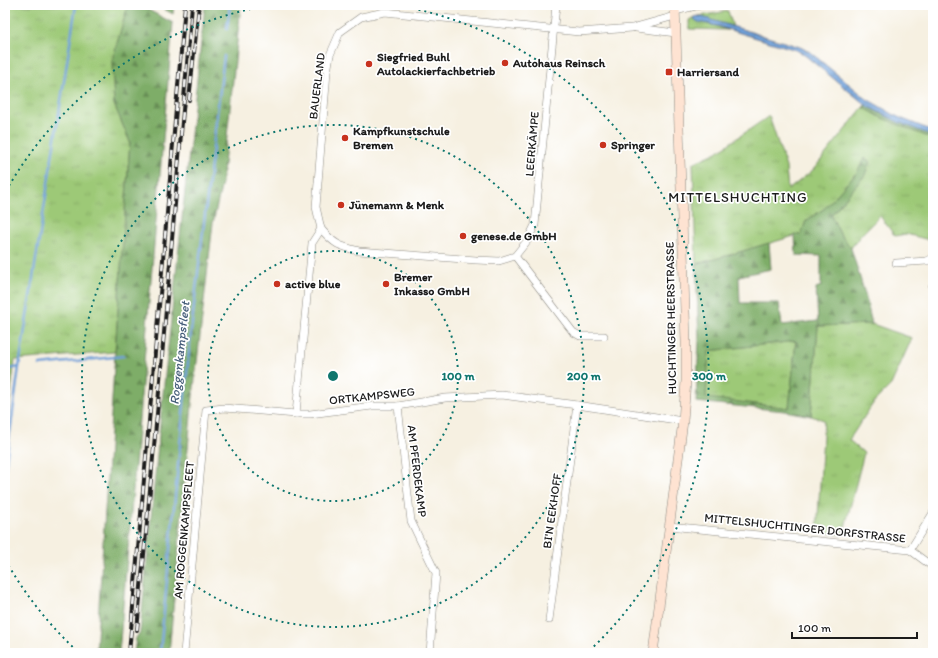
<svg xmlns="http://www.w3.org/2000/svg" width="938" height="658" font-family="Itim,sans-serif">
	<defs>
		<pattern id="grass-tufts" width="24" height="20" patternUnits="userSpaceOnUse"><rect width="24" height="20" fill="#9dc977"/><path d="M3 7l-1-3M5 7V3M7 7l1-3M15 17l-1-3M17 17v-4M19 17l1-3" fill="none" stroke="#87ac66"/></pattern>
		<pattern id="forest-firs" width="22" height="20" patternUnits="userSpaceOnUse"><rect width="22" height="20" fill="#7ead68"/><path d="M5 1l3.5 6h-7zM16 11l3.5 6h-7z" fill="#668c55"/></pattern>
		<pattern id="water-waves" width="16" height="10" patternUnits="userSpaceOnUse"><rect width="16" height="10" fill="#6fa0d9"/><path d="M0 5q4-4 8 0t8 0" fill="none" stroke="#5a82af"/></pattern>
	</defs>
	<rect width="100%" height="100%" fill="#fff"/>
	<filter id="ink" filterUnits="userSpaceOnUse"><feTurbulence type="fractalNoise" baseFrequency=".025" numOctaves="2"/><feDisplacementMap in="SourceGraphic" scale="8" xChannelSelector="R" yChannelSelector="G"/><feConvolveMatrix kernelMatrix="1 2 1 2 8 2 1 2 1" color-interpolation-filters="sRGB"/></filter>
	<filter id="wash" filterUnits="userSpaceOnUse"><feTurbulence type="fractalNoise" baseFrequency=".012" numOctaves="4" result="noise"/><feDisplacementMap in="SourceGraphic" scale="16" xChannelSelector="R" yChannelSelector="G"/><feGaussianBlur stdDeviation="0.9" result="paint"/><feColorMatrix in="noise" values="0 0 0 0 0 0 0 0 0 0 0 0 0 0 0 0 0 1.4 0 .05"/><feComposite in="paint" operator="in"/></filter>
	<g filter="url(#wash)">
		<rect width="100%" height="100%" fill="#f6f0e1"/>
		<g fill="url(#grass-tufts)" stroke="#5c724a">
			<polygon points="5,5 128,5 112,61 114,104 130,142 115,352 15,360 5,436"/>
			<polygon points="728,11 733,27 699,16"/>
			<polygon points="694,17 694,19 728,30 689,29 689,20"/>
			<polygon points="863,107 882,118 933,139 933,241 906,234 895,236 880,216 861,235 851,248 840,234 831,215 865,175 858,171 825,208 806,221 801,234 726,256 696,264 693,163 717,152 769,116 786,167 788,190 813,170"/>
			<polygon points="872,324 912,338 891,385 874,402 849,440 864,453 843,535 817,532 824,420 811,416 818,326"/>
			<polygon points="796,341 789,408 706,399 708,351"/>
		</g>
		<g fill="url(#forest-firs)" stroke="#4d6442" fill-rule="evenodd">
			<polygon points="128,5 139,5 173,23 119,653 96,653 115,352 130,142 114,104 112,61"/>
			<polygon points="157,5 174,5 173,14 158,6"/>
			<polygon points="205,5 241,5 222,183 213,223 192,405 169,653 134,653 136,638 140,632 162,403"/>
			<polygon points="865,105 883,115 933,136 933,139 882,118 863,107"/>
			<path d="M864,158L870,161L865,175L831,215L840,234L851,248L865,294L872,324L818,326L811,416L785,411L696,402L699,340L696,264L726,256L769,243L771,269L739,276L740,303H779L782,325L818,321L816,288L821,286V256L796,255L795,235L801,234L806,221L825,208L858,171ZM796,341L789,408L706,398L709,351Z"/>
		</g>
		<polygon fill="url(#water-waves)" stroke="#465e7a" points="699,16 800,47 810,52 867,99 898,117 933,131 933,136 898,122 867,106 802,53 793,49 717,26 698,22 694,19 694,17"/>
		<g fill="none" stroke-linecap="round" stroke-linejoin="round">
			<g stroke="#6fa0d9" stroke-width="2.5">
				<polyline points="227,29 230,5"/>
				<polyline points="40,365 124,356"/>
				<polyline points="5,370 19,367"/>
				<polyline points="5,469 19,367 76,5"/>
				<polyline points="160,653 191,331 224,56"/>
			</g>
		</g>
	</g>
	<g filter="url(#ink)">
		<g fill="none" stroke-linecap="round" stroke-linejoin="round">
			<g stroke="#89867e" stroke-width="8">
				<g id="street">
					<polyline points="675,11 700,5"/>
					<polyline points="636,28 676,33"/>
					<path d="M321,229C335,245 339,246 359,251L476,260L499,261L515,256L527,241L535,225L556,5"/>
					<polyline points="515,256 573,332 580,336 604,336"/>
					<polyline points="896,263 927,261 933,258"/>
					<polyline points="932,287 933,287"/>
					<polyline points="398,406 411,521 436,573 430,653"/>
					<polyline points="296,414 312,243 321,229 316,207 327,72 330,55 340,32 361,17 385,12 579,32 632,28 675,16"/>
					<polyline points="669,526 910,550 933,567"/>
					<polyline points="910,550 933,513"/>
					<polyline points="549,620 577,405"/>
					<polyline points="184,653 206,410 224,408 296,414 310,414 372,406 398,406 445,398 502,395 577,405 683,421"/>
				</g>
			</g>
			<g stroke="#89867e" stroke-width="10">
				<polyline id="secondary" points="653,653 683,421 686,381 686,342 675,5"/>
			</g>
			<use href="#street" stroke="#fff" stroke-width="7"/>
			<use href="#secondary" stroke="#fee3d2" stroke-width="9"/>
			<g stroke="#1c1c1c" stroke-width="4">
				<g id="rail">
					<polyline points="189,100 199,5"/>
					<polyline points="137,630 158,403 192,5"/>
					<polyline points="129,653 185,5"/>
				</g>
			</g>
			<use href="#rail" stroke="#fff" stroke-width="2.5" stroke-dasharray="8" stroke-linecap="butt"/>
		</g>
	</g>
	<g fill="none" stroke="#0f766e" stroke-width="2" stroke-dasharray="2 4">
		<circle cx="333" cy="376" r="125"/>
		<circle cx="333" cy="376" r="251"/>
		<path d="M77 651A376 376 0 0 1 6 561M6 191A376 376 0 0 1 271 5M395 5A376 376 0 0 1 589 651"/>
	</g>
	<g fill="#c8321e" stroke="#fff" stroke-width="1.5">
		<circle cx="505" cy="63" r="4"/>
		<circle cx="369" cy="64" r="4"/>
		<rect x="665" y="68" width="8" height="8" rx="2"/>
		<circle cx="345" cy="138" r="4"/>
		<circle cx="603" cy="145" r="4"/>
		<circle cx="341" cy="205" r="4"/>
		<circle cx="463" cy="236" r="4"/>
		<circle cx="277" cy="284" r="4"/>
		<circle cx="386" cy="284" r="4"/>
	</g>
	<g text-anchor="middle" stroke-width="3.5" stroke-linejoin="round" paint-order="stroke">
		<g font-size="12" font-weight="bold" fill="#1c1c1c" stroke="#fff" text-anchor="start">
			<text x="377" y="61">Siegfried Buhl<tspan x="377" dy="14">Autolackierfachbetrieb</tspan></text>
			<text x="513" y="67">Autohaus Reinsch</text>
			<text x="677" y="76">Harriersand</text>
			<text x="353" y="135">Kampfkunstschule<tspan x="353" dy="14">Bremen</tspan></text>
			<text x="611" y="149">Springer</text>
			<text x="349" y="209">Jünemann &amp; Menk</text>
			<text x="471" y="240">genese.de GmbH</text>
			<text x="394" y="281">Bremer<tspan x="394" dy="14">Inkasso GmbH</tspan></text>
			<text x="285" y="288">active blue</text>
		</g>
		<g font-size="12" fill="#1c1c1c" stroke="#fff">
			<text transform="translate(317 86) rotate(-83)" y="4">BAUERLAND</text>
			<text transform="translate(532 144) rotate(-85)" y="4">LEERKÄMPE</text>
			<text transform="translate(671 318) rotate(-91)" y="4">HUCHTINGER HEERSTRASSE</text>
			<text transform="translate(372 396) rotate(-6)" y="4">ORTKAMPSWEG</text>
			<text transform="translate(417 471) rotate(83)" y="4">AM PFERDEKAMP</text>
			<text transform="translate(552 511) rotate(-82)" y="4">BI'N EEKHOFF</text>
			<text transform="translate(805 528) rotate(6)" y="4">MITTELSHUCHTINGER DORFSTRASSE</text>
			<text transform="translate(184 530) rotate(-85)" y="4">AM ROGGENKAMPSFLEET</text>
		</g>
		<g font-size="13" font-style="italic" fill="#465e7a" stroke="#fff">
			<text transform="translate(179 353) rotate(-84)" y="5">Roggenkampsfleet</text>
		</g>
		<g font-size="14" letter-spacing="1" fill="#1c1c1c" stroke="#fff">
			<text x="738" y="202">MITTELSHUCHTING</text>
		</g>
	</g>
	<circle cx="333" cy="376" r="6" fill="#0f766e" stroke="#fff" stroke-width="2"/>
	<g font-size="12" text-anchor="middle" font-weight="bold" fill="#0f766e" stroke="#fff" stroke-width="3.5" stroke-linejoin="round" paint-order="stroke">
		<text x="458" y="380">100 m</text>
		<text x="584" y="380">200 m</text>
		<text x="709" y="380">300 m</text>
	</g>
	<rect width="938" height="658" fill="none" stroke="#fff" stroke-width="20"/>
	<path d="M792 632v6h125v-6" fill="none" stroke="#1c1c1c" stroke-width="2"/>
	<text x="798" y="632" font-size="12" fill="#1c1c1c" stroke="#ffffff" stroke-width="3" paint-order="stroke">100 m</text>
</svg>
